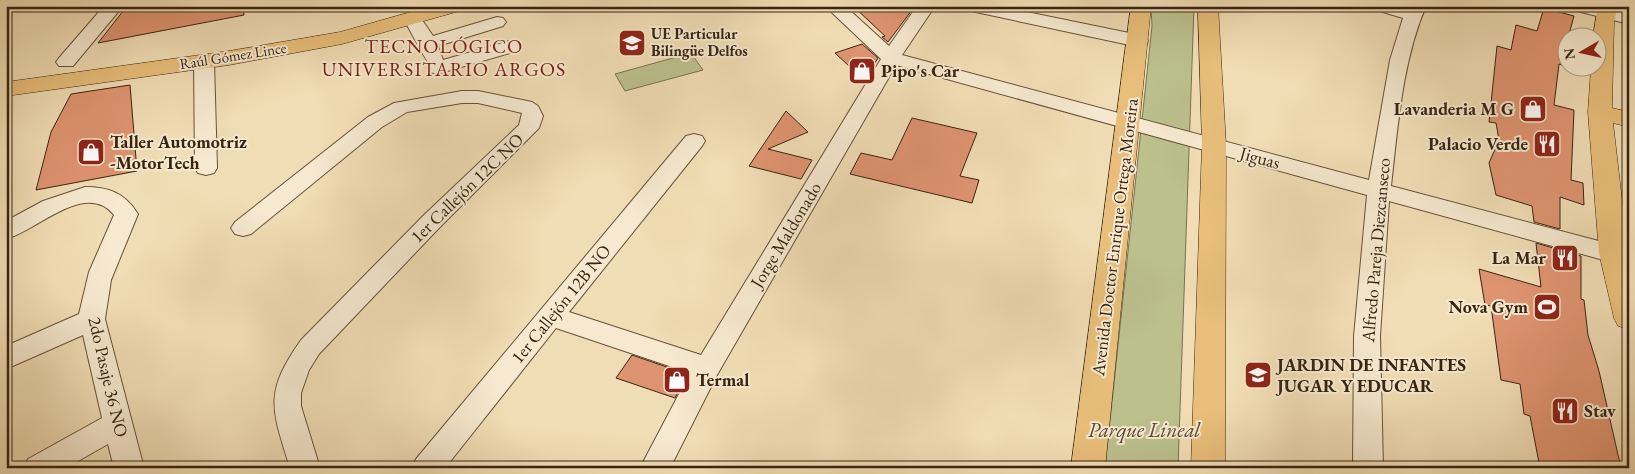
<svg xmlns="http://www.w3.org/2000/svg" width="1635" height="474" font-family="'EB Garamond',serif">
	<rect width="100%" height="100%" fill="#f1ddb5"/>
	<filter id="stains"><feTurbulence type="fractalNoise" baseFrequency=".004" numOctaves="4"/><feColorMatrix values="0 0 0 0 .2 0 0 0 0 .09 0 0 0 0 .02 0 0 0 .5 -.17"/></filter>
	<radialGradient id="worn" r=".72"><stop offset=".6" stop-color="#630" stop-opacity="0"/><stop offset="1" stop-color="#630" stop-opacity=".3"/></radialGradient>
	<g fill="#bbc08d" stroke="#7a7250">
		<polygon points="1151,6 1194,6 1178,468 1105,468 1152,26"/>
		<polygon points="691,53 703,70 625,91 615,74"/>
	</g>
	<g fill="#df9471" stroke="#382412">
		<polygon points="127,6 243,6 244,15 98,43"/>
		<polygon points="853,6 915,6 888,42 882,37 885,36"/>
		<polygon points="1544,8 1574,16 1568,38 1568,67 1559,64 1554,105 1574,110 1571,180 1583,183 1584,205 1560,197 1560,229 1534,222 1532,206 1496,195 1489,163 1499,140 1496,123 1489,122 1497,46 1511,50 1516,25 1537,31"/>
		<polygon points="862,44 878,58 864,80 835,53"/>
		<polygon points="130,85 137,171 36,190 51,132 71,94"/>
		<polygon points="786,111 808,132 768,149 812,160 801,179 749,166"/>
		<polygon points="912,118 977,133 960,176 979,180 972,203 850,174 861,153 892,160"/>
		<polygon points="1536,243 1581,256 1581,299 1584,300 1588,335 1599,371 1621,468 1540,468 1530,416 1524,414 1520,384 1501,380 1491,306 1485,305 1479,269 1541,287"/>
		<polygon points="632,355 687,374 675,398 616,378"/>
	</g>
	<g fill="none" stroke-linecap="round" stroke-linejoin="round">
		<g stroke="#66523b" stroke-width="2">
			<g id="minor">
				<polygon points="104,6 123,6 73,66 59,66 56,62 59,58"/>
				<path d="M825,6H845L889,46L917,6H935L902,55L1369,180L1390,60L1403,18L1376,10L1373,6H1426C1402,62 1398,126 1391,186L1629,249V267L1389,201L1380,336L1383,468H1353L1354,336L1367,195L896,65L717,375L670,468H640L690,373L556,328L445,468H412L416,459L686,136L694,134L702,136L705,141L702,146L569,312L701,355L881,59Z"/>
				<polygon points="962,6 998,6 1139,35 1146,37 1148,41 1146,45 1139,47 971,11 965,10"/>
				<polygon points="1570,6 1601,6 1629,13 1629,24 1573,10"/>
				<path d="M412,13L418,14L433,36L497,17L503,18L506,22L503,26L438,46L443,60L513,40L520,42L522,46L520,50L437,74L430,72L427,68L430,64C426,62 408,26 403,18L406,14Z"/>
				<polygon points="204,55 211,57 214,61 217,168 214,173 206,175 198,173 195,168 194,61 197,57"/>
				<path d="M462,91H478L532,102L538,106L543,116L539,128L439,228L319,354L309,370L301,393V406L320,468H290C272,409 263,394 301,340L423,216L519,125L522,113L478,103H462L407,112L382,127L251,234L243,236L235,234L231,228L235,222L368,117L394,103Z"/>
				<path d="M85,187C109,187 125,193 138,214L111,280L105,319L144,468H114L108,444L66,468H24L28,459L102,418L83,335L6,369V346L79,314L89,272L114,215C86,180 38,230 6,239V221L43,201Z"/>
			</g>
		</g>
		<g stroke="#382412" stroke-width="1">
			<g id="major">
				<polygon points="432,6 466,6 463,10 342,44 229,65 6,96 6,82 229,51 340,32"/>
				<polygon points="1131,6 1151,6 1105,468 1071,468"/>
				<polygon points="1198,6 1218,6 1226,145 1225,468 1191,468 1202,145"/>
				<polygon points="1598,6 1618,6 1614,22 1612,108 1629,112 1629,127 1613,123 1629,260 1629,329 1618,326 1614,318 1599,253 1588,112 1591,68 1598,68 1598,38 1593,38"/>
			</g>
		</g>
		<use href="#minor" fill="#f6e9cf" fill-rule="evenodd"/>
		<use href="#major" fill="#e8be7a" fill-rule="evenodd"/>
	</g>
	<defs>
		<g id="school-square" transform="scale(1.4375)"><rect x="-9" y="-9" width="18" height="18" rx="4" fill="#8f2418" stroke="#f6e9cf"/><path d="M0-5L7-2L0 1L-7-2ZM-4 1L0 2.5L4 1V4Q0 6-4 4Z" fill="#fff"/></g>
		<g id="shop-square" transform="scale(1.4375)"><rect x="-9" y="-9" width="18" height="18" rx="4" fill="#8f2418" stroke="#f6e9cf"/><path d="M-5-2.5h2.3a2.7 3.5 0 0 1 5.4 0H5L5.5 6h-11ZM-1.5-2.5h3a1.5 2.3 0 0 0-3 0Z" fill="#fff"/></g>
		<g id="restaurant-square" transform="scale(1.4375)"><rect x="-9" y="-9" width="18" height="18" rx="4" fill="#8f2418" stroke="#f6e9cf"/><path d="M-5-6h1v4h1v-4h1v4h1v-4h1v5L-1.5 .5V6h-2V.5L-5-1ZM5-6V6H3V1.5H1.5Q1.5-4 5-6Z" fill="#fff"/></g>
		<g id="stadium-square" transform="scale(1.4375)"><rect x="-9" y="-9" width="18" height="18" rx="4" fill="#8f2418" stroke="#f6e9cf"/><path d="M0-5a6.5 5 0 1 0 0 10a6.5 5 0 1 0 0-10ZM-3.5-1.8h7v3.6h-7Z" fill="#fff"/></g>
	</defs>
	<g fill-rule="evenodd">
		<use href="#school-square" x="632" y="43"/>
		<use href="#shop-square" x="862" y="71"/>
		<use href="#shop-square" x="1533" y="109"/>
		<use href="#restaurant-square" x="1547" y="144"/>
		<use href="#shop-square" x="91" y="152"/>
		<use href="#restaurant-square" x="1565" y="258"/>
		<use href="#stadium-square" x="1547" y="307"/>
		<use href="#school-square" x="1258" y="375"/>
		<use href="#shop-square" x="677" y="380"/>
		<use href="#restaurant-square" x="1565" y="411"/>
	</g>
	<g text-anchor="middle" stroke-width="4" stroke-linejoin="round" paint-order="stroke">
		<g font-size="15" font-weight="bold" fill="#382412" stroke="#f6e9cf" text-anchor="start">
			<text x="651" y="39">UE Particular<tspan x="651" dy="17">Bilingüe Delfos</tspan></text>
		</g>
		<g font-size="15" fill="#382412" stroke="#f6e9cf">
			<text transform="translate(233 56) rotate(-9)" y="5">Raúl Gómez Lince</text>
		</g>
		<g font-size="18" font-weight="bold" fill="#382412" stroke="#f6e9cf" text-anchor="start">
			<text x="881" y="77">Pipo's Car</text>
			<text x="1514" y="115" text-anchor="end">Lavanderia M G</text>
			<text x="110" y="148">Taller Automotriz<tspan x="110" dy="21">-MotorTech</tspan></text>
			<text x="1528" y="150" text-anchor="end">Palacio Verde</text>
			<text x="1546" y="264" text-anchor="end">La Mar</text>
			<text x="1528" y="313" text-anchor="end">Nova Gym</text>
			<text x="1277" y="371">JARDIN DE INFANTES<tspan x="1277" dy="21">JUGAR Y EDUCAR</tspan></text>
			<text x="696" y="386">Termal</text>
			<text x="1584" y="417">Stav</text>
		</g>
		<g font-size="18" fill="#382412" stroke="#f6e9cf">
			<text transform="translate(1260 158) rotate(15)" y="6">Jiguas</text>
			<text transform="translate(467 188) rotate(-44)" y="6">1er Callejón 12C NO</text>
			<text transform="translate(786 235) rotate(-59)" y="6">Jorge Maldonado</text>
			<text transform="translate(1115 237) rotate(-83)" y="6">Avenida Doctor Enrique Ortega Moreira</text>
			<text transform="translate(1376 250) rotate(-85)" y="6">Alfredo Pareja Diezcanseco</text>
			<text transform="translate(561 304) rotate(-51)" y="6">1er Callejón 12B NO</text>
			<text transform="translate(108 377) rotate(77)" y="6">2do Pasaje 36 NO</text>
		</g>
		<g font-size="20" letter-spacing="1" fill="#7a1f14" stroke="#f6e9cf">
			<text x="444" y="53">TECNOLÓGICO<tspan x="444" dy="23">UNIVERSITARIO ARGOS</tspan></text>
		</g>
		<g font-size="21" font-style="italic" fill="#594b31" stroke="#f6e9cf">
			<text x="1144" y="437">Parque Lineal</text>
		</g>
	</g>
	<rect width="1635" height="474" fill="none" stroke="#f1ddb5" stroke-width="25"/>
	<rect x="8" y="8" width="1620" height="459" fill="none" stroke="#382412" stroke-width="2.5"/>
	<rect x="12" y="12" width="1610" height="449" fill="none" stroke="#382412"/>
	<g transform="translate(1582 52) rotate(261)"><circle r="24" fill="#f6e9cf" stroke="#aa9a83"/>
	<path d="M0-4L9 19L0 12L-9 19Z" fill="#8f2418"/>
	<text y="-8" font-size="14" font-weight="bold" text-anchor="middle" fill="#382412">N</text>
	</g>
	<rect width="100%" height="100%" filter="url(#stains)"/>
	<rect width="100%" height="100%" fill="url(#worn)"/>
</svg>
